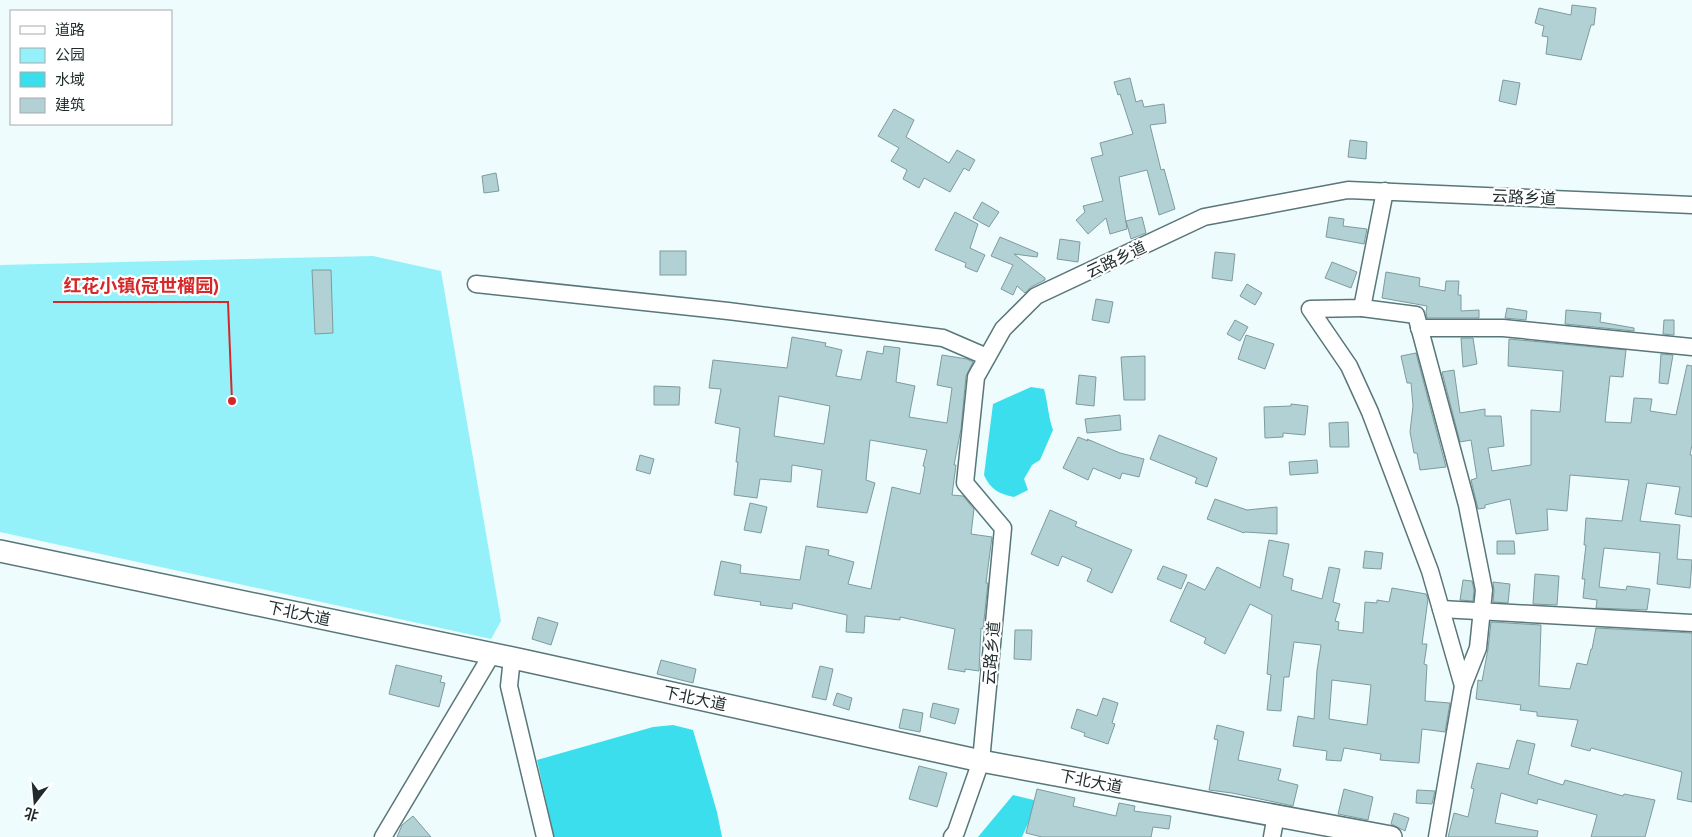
<svg xmlns="http://www.w3.org/2000/svg" width="1692" height="837" font-family="'Varela Round','Noto Sans SC',sans-serif">
	<rect width="100%" height="100%" fill="#effcfd"/>
	<polygon fill="#94f0f9" points="373,256 441,271 501,621 491,639 0,532 0,265"/>
	<g fill="#3adeed">
		<path d="M1031,387L1044,389C1048,403 1048,416 1053,430L1040,460L1032,465L1024,479L1028,490L1014,497C999,494 990,489 984,475L993,404Z"/>
		<polygon points="673,725 693,730 717,812 722,837 554,837 537,760 653,727"/>
		<polygon points="1013,795 1038,801 1022,837 978,837"/>
	</g>
	<g fill="#b1d1d4" stroke="#7d9b9e" fill-rule="evenodd">
		<polygon points="1572,5 1596,8 1594,25 1591,25 1581,60 1546,54 1548,37 1542,36 1544,26 1535,23 1539,8 1571,15"/>
		<polygon points="1130,78 1136,102 1142,100 1144,107 1164,104 1166,123 1150,125 1161,170 1164,169 1175,209 1159,215 1147,170 1119,177 1127,229 1110,234 1106,218 1088,234 1076,220 1085,212 1083,206 1103,201 1091,158 1103,155 1100,143 1133,134 1120,94 1118,95 1114,82"/>
		<polygon points="1503,80 1520,83 1516,105 1499,101"/>
		<polygon points="894,109 914,120 906,137 949,163 957,150 975,160 969,171 964,168 950,192 924,178 919,188 903,179 907,170 891,161 899,148 878,136"/>
		<polygon points="1350,140 1367,142 1366,159 1348,157"/>
		<polygon points="496,173 499,191 484,193 482,176"/>
		<polygon points="982,202 999,212 989,227 973,218"/>
		<polygon points="955,212 978,224 970,248 985,255 977,272 965,267 966,263 935,250"/>
		<polygon points="1142,217 1146,233 1131,239 1126,221"/>
		<polygon points="1329,217 1344,219 1343,226 1367,229 1364,244 1326,237"/>
		<polygon points="1000,237 1038,253 1037,257 1014,254 1045,278 1045,280 1031,287 1025,293 1017,286 1013,295 1001,289 1013,265 991,256"/>
		<polygon points="1060,239 1080,242 1078,262 1057,259"/>
		<rect x="660" y="251" width="26" height="24"/>
		<polygon points="1215,252 1235,254 1232,281 1212,278"/>
		<polygon points="1332,262 1357,272 1351,288 1325,278"/>
		<polygon points="312,270 331,270 333,333 315,334"/>
		<polygon points="1386,272 1420,278 1419,286 1445,291 1446,281 1459,281 1458,295 1461,295 1461,311 1479,310 1479,318 1427,318 1426,312 1427,306 1382,298"/>
		<polygon points="1247,284 1262,293 1255,305 1240,296"/>
		<polygon points="1096,299 1113,302 1109,323 1092,320"/>
		<polygon points="1507,308 1527,311 1526,320 1505,318"/>
		<polygon points="1566,310 1601,313 1600,322 1634,328 1634,331 1565,324"/>
		<polygon points="1235,320 1248,327 1240,341 1227,334"/>
		<polygon points="1664,320 1674,320 1674,335 1663,334"/>
		<polygon points="1246,335 1274,344 1265,369 1238,359"/>
		<path d="M792,337L826,343L825,346L842,350L836,376L861,380L867,351L883,354L884,346L900,348L896,382L915,386L909,417L947,423L952,388L937,385L942,355L967,359L973,362L966,376L961,429L954,465H956L952,495L963,496L974,509L971,534L992,537L986,583H988L983,629L981,628L979,671L965,669V672L948,669L955,629L900,617V620L865,616L864,633L846,632L847,615L793,603L792,609L760,605L761,602L714,595L721,561L741,565L740,573L800,580L806,546L829,550L828,555L854,562L848,584L871,589L892,487L920,494L925,467L923,466L927,450L870,440L866,480L875,483L867,513L817,507L822,470L792,465L791,482L760,479L757,498L734,495L738,462H736L740,428L715,423L721,389L709,388L713,360L787,368ZM779,396L830,406L824,444L774,436Z"/>
		<polygon points="1461,338 1473,338 1477,364 1463,367"/>
		<polygon points="1509,339 1626,350 1623,377 1610,376 1605,422 1631,423 1634,398 1652,399 1650,411 1676,415 1687,365 1692,366 1692,445 1690,455 1692,455 1692,517 1675,514 1680,487 1647,483 1640,521 1680,525 1677,559 1692,560 1690,588 1657,584 1660,553 1604,548 1599,587 1626,590 1627,586 1650,589 1647,610 1596,608 1597,600 1583,598 1585,579 1582,579 1586,545 1584,545 1586,518 1622,521 1629,480 1570,475 1567,511 1547,509 1548,530 1516,534 1510,499 1485,505 1485,508 1478,509 1471,480 1477,478 1471,440 1460,442 1442,372 1454,370 1460,413 1485,409 1485,416 1501,416 1504,446 1488,448 1492,471 1531,465 1531,410 1560,412 1563,371 1508,366"/>
		<polygon points="1416,353 1446,467 1420,470 1417,453 1414,453 1410,432 1413,406 1411,383 1407,383 1401,356"/>
		<polygon points="1661,354 1673,355 1668,384 1659,383"/>
		<polygon points="1145,356 1145,400 1124,400 1121,357"/>
		<polygon points="1079,375 1096,377 1094,406 1076,404"/>
		<polygon points="654,386 680,387 679,405 654,405"/>
		<polygon points="1291,404 1308,406 1305,435 1283,433 1283,437 1265,438 1264,407 1291,406"/>
		<polygon points="1120,415 1121,430 1087,433 1085,419"/>
		<polygon points="1348,422 1349,447 1330,447 1329,423"/>
		<polygon points="1159,435 1217,458 1207,487 1195,483 1197,478 1150,459"/>
		<polygon points="1078,437 1088,441 1087,439 1120,453 1144,459 1139,477 1122,473 1120,479 1093,468 1088,480 1063,468"/>
		<polygon points="640,455 654,459 650,474 636,470"/>
		<polygon points="1317,460 1318,473 1290,475 1289,462"/>
		<polygon points="1215,499 1247,510 1277,507 1277,534 1245,532 1244,533 1207,519"/>
		<polygon points="750,503 767,507 761,533 744,530"/>
		<polygon points="1050,510 1077,522 1075,526 1132,550 1112,593 1087,581 1092,569 1062,556 1058,566 1031,554"/>
		<path d="M1269,540L1289,544L1283,576L1293,579L1291,590L1322,599L1329,567L1340,569L1333,602L1340,604L1335,621L1339,622L1338,630L1363,633L1365,602L1377,603V600L1389,602L1392,588L1426,594L1428,599L1422,644H1427L1424,664L1427,665L1425,701L1450,703L1445,732L1422,729L1419,763L1380,760L1381,754L1344,748L1341,761L1326,760L1327,751L1293,746L1298,716L1314,719L1317,670L1321,645L1294,642L1289,677H1284L1281,711L1267,710L1271,675L1267,674L1272,615L1250,604L1225,654L1204,643L1206,638L1170,621L1188,582L1205,590L1217,567L1260,588ZM1332,680L1371,685L1367,725L1329,719Z"/>
		<polygon points="1497,541 1514,541 1515,554 1497,554"/>
		<polygon points="1365,551 1383,553 1381,569 1363,568"/>
		<polygon points="1163,566 1187,575 1181,589 1157,579"/>
		<polygon points="1535,574 1559,576 1557,605 1533,604"/>
		<polygon points="1463,580 1472,581 1474,590 1473,601 1460,600"/>
		<polygon points="1493,582 1510,584 1508,603 1493,602 1494,591"/>
		<polygon points="538,617 558,623 551,645 532,639"/>
		<polygon points="1491,622 1541,625 1539,686 1570,689 1577,663 1587,665 1591,649 1592,649 1596,628 1692,633 1692,802 1677,799 1682,772 1591,748 1590,751 1571,746 1578,720 1537,716 1537,712 1520,710 1521,705 1476,699 1478,680 1482,681 1488,649"/>
		<polygon points="1015,630 1032,630 1031,660 1014,659"/>
		<polygon points="661,660 696,669 693,683 657,674"/>
		<polygon points="396,665 442,676 440,682 445,683 439,707 389,694"/>
		<polygon points="820,666 833,669 826,700 812,697"/>
		<polygon points="837,693 852,698 849,710 833,705"/>
		<polygon points="1103,698 1118,703 1112,723 1115,724 1108,744 1084,736 1085,733 1071,728 1077,709 1097,716"/>
		<polygon points="933,703 959,709 955,724 930,717"/>
		<polygon points="903,709 923,713 920,732 899,728"/>
		<polygon points="1217,725 1244,732 1238,760 1281,769 1278,780 1298,785 1293,806 1232,793 1209,790 1218,740 1214,739"/>
		<polygon points="1517,740 1535,744 1528,774 1563,785 1565,780 1623,796 1624,794 1655,800 1645,837 1591,837 1597,815 1538,799 1537,804 1501,793 1495,823 1538,831 1537,837 1448,837 1454,813 1468,817 1474,789 1471,788 1477,763 1509,769"/>
		<polygon points="919,766 947,773 937,807 909,799"/>
		<polygon points="1037,789 1075,798 1073,806 1116,816 1119,803 1135,806 1134,811 1171,816 1169,829 1153,827 1151,837 1042,837 1026,833"/>
		<polygon points="1344,789 1373,797 1368,820 1338,814"/>
		<polygon points="1417,790 1435,791 1432,804 1416,803"/>
		<polygon points="1394,813 1409,818 1405,831 1391,824"/>
		<polygon points="413,816 431,837 397,837 402,825"/>
	</g>
	<g fill="none" stroke-linecap="round" stroke-linejoin="round">
		<g stroke="#597679" stroke-width="19">
			<g id="minor">
				<polyline points="1385,191 1362,308 1310,309 1349,366 1370,412 1430,571 1463,686 1437,837"/>
				<polyline points="476,284 728,311 943,338 987,357"/>
				<polyline points="1362,308 1416,315 1467,505 1484,590 1478,648 1463,686"/>
				<polyline points="1419,328 1503,328 1692,347"/>
				<polyline points="1441,609 1692,623"/>
				<polyline points="512,658 509,686 545,837"/>
				<polyline points="383,837 492,654"/>
				<polyline points="952,837 956,832 981,761 1003,528 965,483 976,377 1003,329 1036,296 1204,217 1348,190 1692,205"/>
				<polyline points="1272,837 1276,815"/>
			</g>
		</g>
		<g stroke="#597679" stroke-width="24">
			<polyline id="tertiary" points="0,551 522,660 981,761 1391,837"/>
		</g>
		<use href="#minor" stroke="#fff" stroke-width="16"/>
		<use href="#tertiary" stroke="#fff" stroke-width="21"/>
	</g>
	<g text-anchor="middle" stroke-width="4.5" stroke-linejoin="round" paint-order="stroke">
		<g font-size="16" fill="#1f2b2c" stroke="#fff">
			<text transform="translate(1524 197) rotate(3)" y="6">云路乡道</text>
			<text transform="translate(1116 259) rotate(-25)" y="6">云路乡道</text>
			<text transform="translate(299 613) rotate(12)" y="6">下北大道</text>
			<text transform="translate(991 653) rotate(-85)" y="6">云路乡道</text>
			<text transform="translate(695 698) rotate(12)" y="6">下北大道</text>
			<text transform="translate(1091 781) rotate(11)" y="6">下北大道</text>
		</g>
	</g>
	<path fill="none" stroke="#d62828" stroke-width="2" d="M232 401L228 302H53"/>
	<circle fill="#d62828" stroke="#fff" stroke-width="2" cx="232" cy="401" r="5"/>
	<g font-size="18" text-anchor="middle" font-weight="bold" fill="#d62828" stroke="#fff" stroke-width="4.5" stroke-linejoin="round" paint-order="stroke">
		<text x="141" y="292">红花小镇(冠世榴园)</text>
	</g>
	<rect x="10" y="10" width="162" height="115" fill="#ffffff" stroke="#a5aaab"/>
	<rect x="20" y="26" width="25" height="8" fill="#ffffff" stroke="#a5aaab"/>
	<text x="55" y="35" font-size="15" fill="#1f2b2c">道路</text>
	<rect x="20" y="48" width="25" height="15" fill="#94f0f9" stroke="#a5aaab"/>
	<text x="55" y="60" font-size="15" fill="#1f2b2c">公园</text>
	<rect x="20" y="72" width="25" height="15" fill="#3adeed" stroke="#a5aaab"/>
	<text x="55" y="85" font-size="15" fill="#1f2b2c">水域</text>
	<rect x="20" y="98" width="25" height="15" fill="#b1d1d4" stroke="#a5aaab"/>
	<text x="55" y="110" font-size="15" fill="#1f2b2c">建筑</text>
	<g transform="translate(35 802) rotate(196)" stroke="#ffffff" stroke-width="4" paint-order="stroke">
	<path d="M0-4L9 19L0 12L-9 19Z" fill="#1f2b2c"/>
	<text y="-8" font-size="14" font-weight="bold" text-anchor="middle" fill="#1f2b2c">北</text>
	</g>
</svg>
